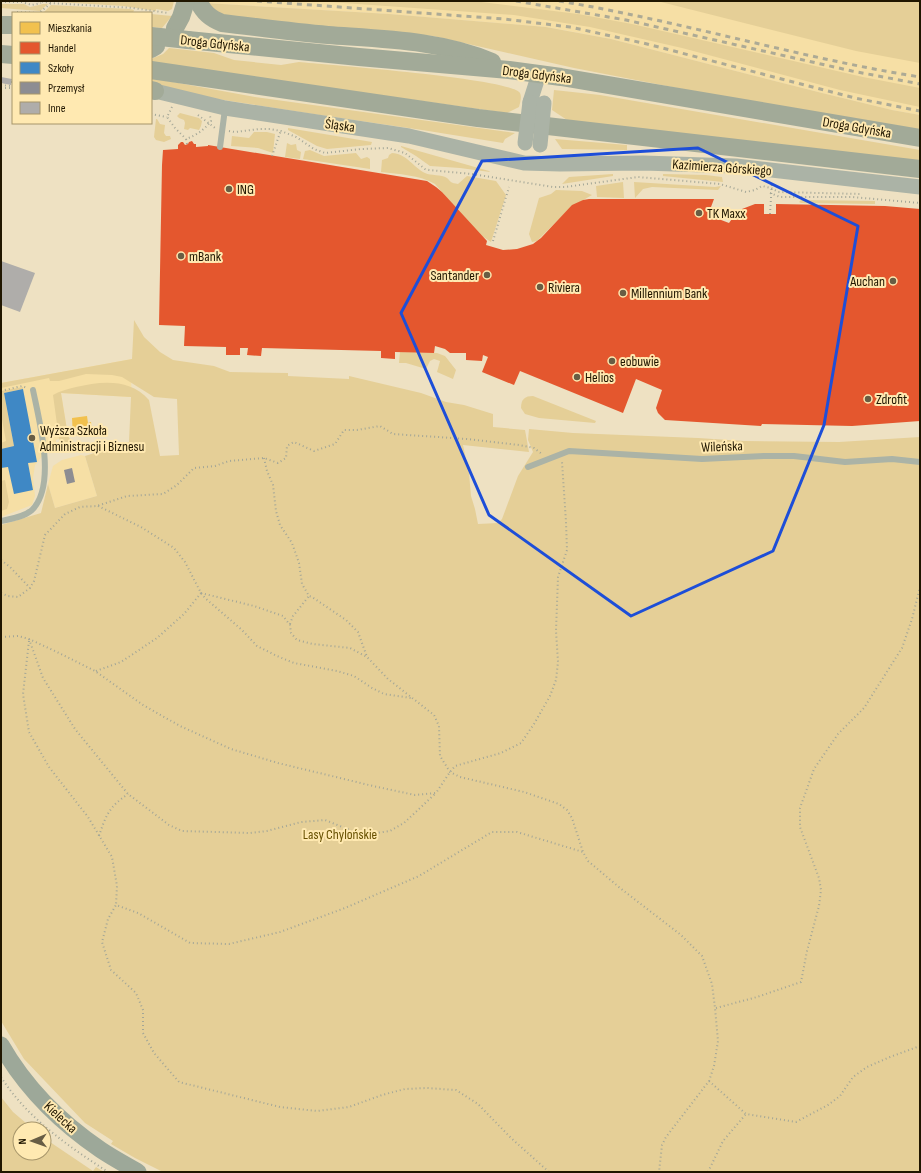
<svg xmlns="http://www.w3.org/2000/svg" width="921" height="1173" font-family="'Sofia Sans Condensed',sans-serif">
	<rect width="100%" height="100%" fill="#eee1c2"/>
	<g fill="#f6dfa5">
		<polygon points="205,1 920,1 920,115 892,110 822,93 611,39 547,27 389,14 205,3"/>
		<polygon points="132,359 131,397 61,393 68,436 56,440 56,449 43,455 35,465 33,478 35,496 32,505 1,517 1,383"/>
		<polygon points="81,455 85,456 97,496 55,508 48,484 53,466 62,460"/>
	</g>
	<g fill="#e5cf97">
		<polygon points="42,1 174,1 172,9 168,11 156,9 156,11 123,6"/>
		<polygon points="315,1 473,1 578,14 632,24 863,77 920,88 920,107 840,90 682,48 590,27 514,15"/>
		<polygon points="657,1 920,1 920,63 856,51"/>
		<polygon points="205,3 389,14 546,27 611,39 822,93 892,110 920,115 920,131 708,94 574,68 433,36 222,18"/>
		<polygon points="1,4 24,4 30,7 43,4 48,4 40,11 1,8"/>
		<polygon points="51,5 130,9 134,10 133,13 134,12 144,13 43,13"/>
		<polygon points="151,14 172,16 162,28 151,27"/>
		<path d="M169,48L214,53L234,60L281,65L299,62C327,65 510,78 520,93C522,97 520,103 519,107L507,113L151,63V59L163,54Z"/>
		<polygon points="151,78 255,97 515,133 505,139 503,143 422,130 313,114 204,97 151,84"/>
		<polygon points="554,90 600,95 920,150 920,163 570,122 552,110"/>
		<polygon points="180,113 199,118 202,121 201,126 199,130 190,128 188,130 184,129 185,123 184,120 179,118 177,116"/>
		<polygon points="156,119 157,119 160,124 165,125 164,133 166,136 170,136 171,139 164,142 156,140 154,137"/>
		<polygon points="288,128 372,142 371,145 327,149 317,146 288,130"/>
		<polygon points="254,132 267,132 275,134 273,153 258,148 231,146 232,136 249,138"/>
		<polygon points="555,139 627,145 627,150 562,149"/>
		<polygon points="287,143 291,145 296,144 297,150 301,152 300,159 285,157"/>
		<polygon points="401,146 489,171 490,172 460,168 430,166 416,156 401,147"/>
		<polygon points="310,150 324,156 356,153 361,159 367,157 370,159 370,169 303,159 305,151"/>
		<path d="M392,153C406,153 414,168 425,173C431,176 441,174 447,178C451,182 451,183 458,184L467,176L496,181L506,195L491,242L479,234L435,184C420,175 398,174 381,172L382,160L388,158L389,155Z"/>
		<polygon points="613,174 613,176 562,184 569,177"/>
		<polygon points="663,174 706,175 722,177 723,182 663,176"/>
		<polygon points="623,182 624,198 597,197 596,186"/>
		<polygon points="634,182 715,187 721,186 718,190 652,187 643,189 635,198"/>
		<polygon points="556,190 582,191 592,195 571,207 537,241 532,242 529,234 539,198 551,194"/>
		<polygon points="801,200 875,201 875,204 801,203 799,202"/>
		<path d="M134,320L144,337L160,352L173,360L214,366L230,372L288,373V376L349,379V376L421,393L446,402L464,405L493,414V427L525,430L529,452L463,445L469,473L471,496L475,509L478,524L498,523L502,519L518,476L533,452L528,440L529,429L573,433L698,438L744,441L839,442L920,437V1172H163L135,1158L111,1144L113,1141L85,1123L24,1059L1,1021V525L41,513L48,484L55,508L97,496L85,456L129,442L131,397L61,393L68,436L73,444L77,443L78,445L71,447L64,445L59,439L53,395C60,391 68,389 76,387C101,381 130,378 149,400L160,456L179,455L177,399L154,397L122,377L112,375L86,374L59,381H50L49,378L1,388V383L132,359Z"/>
		<polygon points="400,352 437,353 445,356 456,370 453,379 437,372 440,361 434,359 430,361 426,369 406,363 399,363"/>
		<polygon points="23,387 23,389 4,393 14,446 1,449 1,443 6,441 1,414 1,391"/>
		<path d="M533,396L596,421L595,423L539,418L525,414L521,408C521,399 525,396 533,396Z"/>
		<polygon points="5,480 9,502 7,509 1,511 1,481"/>
		<polygon points="1,1097 13,1112 33,1129 20,1129 20,1153 44,1153 44,1138 93,1171 96,1167 104,1172 1,1172"/>
	</g>
	<polygon fill="#f2c14e" points="87,416 88,423 91,422 92,431 89,431 89,433 73,436 72,418"/>
	<polygon fill="#e4572e" points="192,141 194,144 196,144 196,147 208,146 208,145 427,181 436,187 442,192 487,241 486,245 503,250 517,249 533,244 541,238 572,205 583,200 589,199 714,199 708,215 729,223 734,216 742,209 755,204 764,204 764,214 776,214 776,204 885,206 920,209 920,421 852,426 762,424 761,426 665,420 658,413 656,408 662,390 636,379 623,413 520,371 514,385 482,372 488,357 483,355 482,361 466,360 466,353 450,353 445,349 435,346 434,353 395,352 395,359 381,358 381,351 262,348 261,356 247,355 248,348 240,348 240,355 226,355 226,347 184,346 185,326 159,325 162,165 163,150 178,149 178,145 181,142 183,142 185,145 188,144 189,142"/>
	<polygon fill="#3f88c5" points="23,389 37,462 28,463 33,490 14,494 8,467 1,468 1,449 14,446 4,393"/>
	<polygon fill="#8d8d92" points="72,468 75,482 67,484 64,470"/>
	<g fill="#afadaa">
		<polygon points="1,77 12,79 11,85 1,83"/>
		<polygon points="1,261 35,273 20,312 1,305"/>
	</g>
	<g fill="none" stroke-linecap="round" stroke-linejoin="round">
		<g stroke="#a3a697" stroke-width="2" stroke-dasharray="1 3" stroke-linecap="butt">
			<polyline points="38,1 51,3 133,8 168,13"/>
			<polyline points="1,2 23,2 28,1"/>
			<polyline points="25,3 32,5 41,3"/>
			<polyline points="17,12 39,13 51,3"/>
			<polyline points="11,82 13,82"/>
			<polyline points="1,85 11,86 13,84"/>
			<polyline points="1,88 13,88"/>
			<polyline points="172,107 167,117 175,128 186,139"/>
			<polyline points="151,114 167,117"/>
			<polyline points="198,115 215,128"/>
			<polyline points="229,131 235,132 259,129 270,129 281,131 296,137 314,149 325,153 361,149 388,148 405,153 425,169 429,170 472,174 553,187 565,187 638,177 720,184 746,192 755,190 762,186 771,188 778,192 861,194"/>
			<path d="M187,144L186,139C197,135 204,130 211,121L210,116"/>
			<polyline points="272,156 281,130"/>
			<polyline points="770,193 780,197 852,197 920,203"/>
			<polyline points="770,214 772,182"/>
			<polyline points="493,241 509,187"/>
			<polyline points="1,391 22,386 27,388"/>
			<polyline points="1,430 1,433"/>
			<polyline points="264,458 267,471 273,485 276,511 280,525 292,543 299,563 302,584 309,596 312,597 346,620 358,632 367,657"/>
			<polyline points="98,506 141,527 174,548 185,562 201,593 205,598 242,630 257,646 277,656 294,663 337,671 354,676 372,688 384,694 411,698"/>
			<polyline points="1,560 10,567 30,588"/>
			<polyline points="1,593 8,596 18,597 30,588 34,581 45,535 65,514 80,507 97,506 127,496 163,494 177,485 194,468 215,466 229,461 264,458 278,463 286,458 287,446 294,442 314,451 335,444 344,430 357,430 380,426 393,434 467,439 519,445 534,448 542,454"/>
			<polyline points="201,593 254,606 283,616 290,625 291,633 297,640 313,644 350,648 367,657 388,679 434,715 439,726 440,756 450,772 460,777 524,792 559,804 567,810 572,818 583,852 588,861 620,888 681,935 702,956 712,984 715,1008 718,1041 714,1066 709,1081 666,1137 662,1145 659,1172"/>
			<polyline points="290,624 293,616 309,596"/>
			<polyline points="1,637 18,636 29,639 57,652 95,671 143,705 180,726 231,749 278,763 373,786 415,795 436,793 450,772 455,766 501,753 521,743 534,724 550,696 556,680 558,662 556,631 558,577 567,550 566,522 562,462"/>
			<polyline points="29,639 43,678 75,729 128,794 169,825 182,831 250,833 267,831 301,822 325,820 357,833 376,833 390,831 404,823 436,793"/>
			<polyline points="29,641 23,694 29,732 49,767 88,817 112,857 117,886 116,905"/>
			<polyline points="96,671 121,662 157,638 184,614 201,593"/>
			<path d="M99,836C106,815 109,807 128,794"/>
			<polyline points="716,1008 757,997 801,982 807,951 819,906 821,890 819,878 800,827 800,808 814,769 838,734 864,708 902,648 912,619 920,587"/>
			<path d="M1,1077C27,1118 68,1146 108,1172"/>
			<polyline points="709,1081 746,1114 796,1122 828,1105 840,1096 853,1077 867,1067 890,1057 920,1046"/>
			<polyline points="549,1172 511,1138 478,1104 456,1090 427,1088 405,1089 382,1095 349,1107 317,1111 280,1107 179,1082 154,1053 143,1033 143,1010 136,993 111,970 102,942 108,919 116,905 138,913 190,943 229,944 280,932 345,908 419,876 492,832 517,832 583,852"/>
			<polyline points="708,1172 723,1141 746,1114"/>
		</g>
		<g stroke="#abb3a6" stroke-width="6">
			<polyline points="220,147 225,109"/>
			<polyline points="528,467 569,451 702,459 764,456 794,456 845,462 892,459 920,462"/>
			<path d="M1,521C11,519 24,517 32,510C57,485 39,420 33,390"/>
		</g>
		<g stroke="#abb3a6" stroke-width="15">
			<polyline points="155,91 225,108 409,136 524,163 560,164 643,163 736,166 920,187"/>
			<polyline points="530,102 539,74"/>
		</g>
		<path stroke="#9da899" stroke-width="17" d="M1,1045C25,1087 61,1123 101,1150C113,1158 126,1165 138,1172"/>
		<g stroke="#a2aa98" stroke-width="18">
			<path d="M198,1C204,13 210,18 222,23C257,27 292,32 328,35C382,39 442,40 492,62"/>
			<polyline points="1,25 13,25"/>
			<polyline points="175,28 181,17 186,1"/>
			<polyline points="188,40 359,57 509,70 561,77 920,138"/>
			<polyline points="151,49 156,46"/>
			<polyline points="1,54 13,55"/>
			<polyline points="151,70 478,118 920,169"/>
			<polyline points="151,90 155,91"/>
		</g>
		<g stroke="#adaa95" stroke-width="3" stroke-dasharray="5 5" stroke-linecap="butt">
			<polyline points="257,1 504,19 570,27 643,43 855,98 920,111"/>
			<polyline points="516,1 626,20 852,71 920,84"/>
			<path d="M559,1C681,21 799,58 920,77"/>
		</g>
		<g stroke="#abb3a6" stroke-width="15">
			<polyline points="525,143 530,102"/>
			<polyline points="540,145 544,103"/>
		</g>
		<polyline stroke="#a2aa98" stroke-width="18" points="151,36 188,40"/>
	</g>
	<path fill="none" stroke="#1d4ed8" stroke-width="3" stroke-linejoin="round" d="M698,148L858,226L824,425L773,551L631,616L489,515L401,313L482,161Z"/>
	<g fill="#685d44" stroke="#ffe9b1" stroke-width="1.5">
		<circle cx="229" cy="189" r="4"/>
		<circle cx="699" cy="213" r="4"/>
		<circle cx="181" cy="256" r="4"/>
		<circle cx="487" cy="275" r="4"/>
		<circle cx="893" cy="281" r="4"/>
		<circle cx="540" cy="287" r="4"/>
		<circle cx="623" cy="293" r="4"/>
		<circle cx="612" cy="361" r="4"/>
		<circle cx="577" cy="377" r="4"/>
		<circle cx="868" cy="399" r="4"/>
		<circle cx="32" cy="438" r="4"/>
	</g>
	<g text-anchor="middle" stroke-width="4" stroke-linejoin="round" paint-order="stroke">
		<g font-size="14" fill="#201600" stroke="#ffe9b1">
			<text transform="translate(215 43) rotate(6)" y="5">Droga Gdyńska</text>
			<text transform="translate(537 74) rotate(7)" y="5">Droga Gdyńska</text>
			<text transform="translate(340 125) rotate(8)" y="5">Śląska</text>
			<text transform="translate(857 127) rotate(10)" y="5">Droga Gdyńska</text>
			<text transform="translate(722 167) rotate(4)" y="5">Kazimierza Górskiego</text>
			<text transform="translate(722 446) rotate(-2)" y="5">Wileńska</text>
			<text transform="translate(61 1117) rotate(43)" y="5">Kielecka</text>
		</g>
		<g font-size="14" fill="#201600" stroke="#ffe9b1" text-anchor="start">
			<text x="237" y="194">ING</text>
			<text x="707" y="218">TK Maxx</text>
			<text x="189" y="261">mBank</text>
			<text x="479" y="280" text-anchor="end">Santander</text>
			<text x="885" y="286" text-anchor="end">Auchan</text>
			<text x="548" y="292">Riviera</text>
			<text x="631" y="298">Millennium Bank</text>
			<text x="620" y="366">eobuwie</text>
			<text x="585" y="382">Helios</text>
			<text x="876" y="404">Zdrofit</text>
			<text x="40" y="435">Wyższa Szkoła<tspan x="40" dy="16">Administracji i Biznesu</tspan></text>
		</g>
		<g font-size="14" fill="#675000" stroke="#ffe9b1">
			<text x="340" y="839">Lasy Chylońskie</text>
		</g>
	</g>
	<rect width="921" height="1173" fill="none" stroke="#201600" stroke-width="4"/>
	<rect x="12" y="12" width="140" height="112" fill="#ffe9b1" stroke="#a6956a"/>
	<rect x="20" y="22" width="20" height="12" fill="#f2c14e" stroke="#a6956a"/>
	<text x="48" y="32" font-size="12" fill="#201600">Mieszkania</text>
	<rect x="20" y="42" width="20" height="12" fill="#e4572e" stroke="#a6956a"/>
	<text x="48" y="52" font-size="12" fill="#201600">Handel</text>
	<rect x="20" y="62" width="20" height="12" fill="#3f88c5" stroke="#a6956a"/>
	<text x="48" y="72" font-size="12" fill="#201600">Szkoły</text>
	<rect x="20" y="82" width="20" height="12" fill="#8d8d92" stroke="#a6956a"/>
	<text x="48" y="92" font-size="12" fill="#201600">Przemysł</text>
	<rect x="20" y="102" width="20" height="12" fill="#afadaa" stroke="#a6956a"/>
	<text x="48" y="112" font-size="12" fill="#201600">Inne</text>
	<g transform="translate(32 1141) rotate(268)"><circle r="19" fill="#ffe9b1" stroke="#a6956a"/>
	<path d="M0-3L7 15L0 10L-7 15Z" fill="#685d44"/>
	<text y="-6" font-size="11" font-weight="bold" text-anchor="middle" fill="#201600">N</text>
	</g>
</svg>
